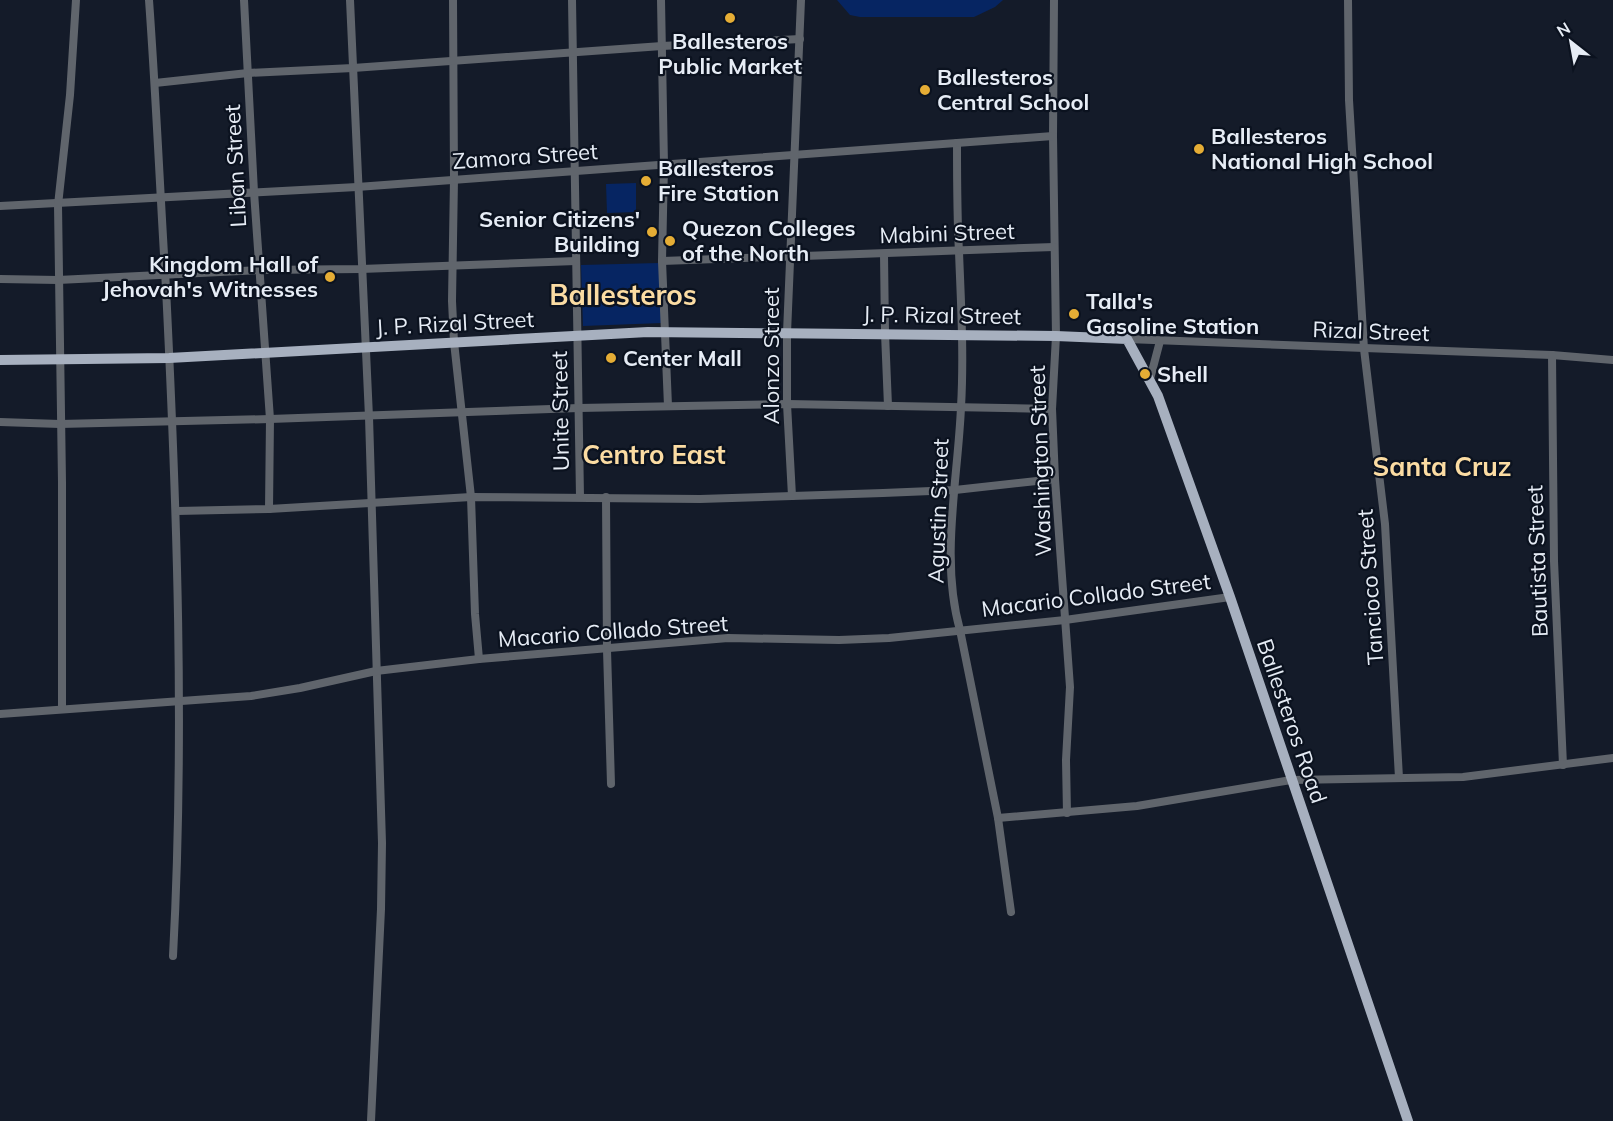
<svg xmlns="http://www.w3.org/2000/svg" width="1613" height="1121" font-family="Mulish,sans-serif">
	<rect width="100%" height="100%" fill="#141b29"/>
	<g fill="#062562">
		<polygon points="837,0 1003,0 995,7 974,17 860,17 850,15"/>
		<polygon points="636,183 636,212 607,213 606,184"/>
		<polygon points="659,263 662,323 583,326 581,265"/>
	</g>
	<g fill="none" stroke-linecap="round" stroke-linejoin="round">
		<g stroke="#60656c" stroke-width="8">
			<path d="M149,0C156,96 160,192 166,288C177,511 185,734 173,956"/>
			<polyline points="244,0 254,192 270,419 269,509"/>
			<polyline points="350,0 369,417 382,843 381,909 371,1121"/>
			<polyline points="453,0 454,179 452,301 454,342 471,497 475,614 479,659"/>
			<polyline points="572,0 580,497"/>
			<polyline points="661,0 664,165 662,261 668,406"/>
			<polyline points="1054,0 1053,136 1056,336 1052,409 1055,479 1070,687 1066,760 1067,813"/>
			<polyline points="1348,0 1349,100 1364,349 1385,524 1399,778"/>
			<polyline points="155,83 248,73 353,68 662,46 800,39"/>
			<path d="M957,143C957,179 957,216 959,252C961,304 964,355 961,407C958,479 940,560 960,630L998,818L1011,912"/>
			<polyline points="0,206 357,187 1053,136"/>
			<polyline points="884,254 885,333 888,406"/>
			<polyline points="662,261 1054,247"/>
			<polyline points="0,279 58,280 259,270 361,269 576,261"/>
			<polyline points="1127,339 1552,355 1613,360"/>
			<polyline points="1552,355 1554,561 1563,765"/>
			<polyline points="1150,379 1160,341"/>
			<polyline points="0,422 60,424 270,419 579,408 787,404 1052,409"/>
			<polyline points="792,496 787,404 787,333 801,0"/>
			<polyline points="606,497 607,650 611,784"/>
			<polyline points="177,511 269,509 471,497 700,499 883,493 955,490 1055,479"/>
			<polyline points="62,709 62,482 58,205 70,95 76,0"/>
			<polyline points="0,714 251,696 300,688 376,671 479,659 728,638 839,640 889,638 1065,620 1230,597"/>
			<polyline points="998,818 1137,806 1291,780 1463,777 1613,758"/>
		</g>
		<polyline stroke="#a7b0bf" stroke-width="10" points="0,360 169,358 648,332 1056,336 1127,339 1158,396 1230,597 1408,1121"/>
	</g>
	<g fill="#e5ad35" stroke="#0b121f" stroke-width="2">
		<circle cx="730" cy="18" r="6"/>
		<circle cx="925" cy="90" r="6"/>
		<circle cx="1199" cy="149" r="6"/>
		<circle cx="646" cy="181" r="6"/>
		<circle cx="652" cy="232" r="6"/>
		<circle cx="670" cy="241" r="6"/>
		<circle cx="330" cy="277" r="6"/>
		<circle cx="1074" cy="314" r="6"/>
		<circle cx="611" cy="358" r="6"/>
		<circle cx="1145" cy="374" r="6"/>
	</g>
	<g text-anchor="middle" stroke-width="4.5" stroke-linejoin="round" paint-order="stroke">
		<g font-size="22" font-weight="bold" fill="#e6ecf5" stroke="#0b121f" text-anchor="start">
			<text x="730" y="49" text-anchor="middle">Ballesteros<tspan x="730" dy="25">Public Market</tspan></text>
			<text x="937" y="85">Ballesteros<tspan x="937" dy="25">Central School</tspan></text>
			<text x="1211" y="144">Ballesteros<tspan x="1211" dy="25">National High School</tspan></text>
			<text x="658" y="176">Ballesteros<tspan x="658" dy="25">Fire Station</tspan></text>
			<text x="640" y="227" text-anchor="end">Senior Citizens'<tspan x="640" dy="25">Building</tspan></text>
			<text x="682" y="236">Quezon Colleges<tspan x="682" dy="25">of the North</tspan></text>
			<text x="318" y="272" text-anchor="end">Kingdom Hall of<tspan x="318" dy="25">Jehovah's Witnesses</tspan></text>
			<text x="1086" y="309">Talla's<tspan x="1086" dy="25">Gasoline Station</tspan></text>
			<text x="623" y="366">Center Mall</text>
			<text x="1157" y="382">Shell</text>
		</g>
		<g font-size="22" fill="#e6ecf5" stroke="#0b121f">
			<text transform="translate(525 156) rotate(-4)" y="8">Zamora Street</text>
			<text transform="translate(235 166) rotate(-93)" y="8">Liban Street</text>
			<text transform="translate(947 233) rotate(-2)" y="8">Mabini Street</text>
			<text transform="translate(942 315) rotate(1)" y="8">J. P. Rizal Street</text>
			<text transform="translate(455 323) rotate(-3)" y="8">J. P. Rizal Street</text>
			<text transform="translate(1371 331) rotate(2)" y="8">Rizal Street</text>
			<text transform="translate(771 356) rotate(-90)" y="8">Alonzo Street</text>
			<text transform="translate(560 411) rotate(-91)" y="8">Unite Street</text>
			<text transform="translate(1040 461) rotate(-92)" y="8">Washington Street</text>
			<text transform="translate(938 511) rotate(-88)" y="8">Agustin Street</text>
			<text transform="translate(1537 561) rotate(-92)" y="8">Bautista Street</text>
			<text transform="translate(1370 587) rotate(-94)" y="8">Tancioco Street</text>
			<text transform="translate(1096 595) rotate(-7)" y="8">Macario Collado Street</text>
			<text transform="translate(613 631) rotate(-4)" y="8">Macario Collado Street</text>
			<text transform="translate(1292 721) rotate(71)" y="8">Ballesteros Road</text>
		</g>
		<g font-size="26" font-weight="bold" fill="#fbdca3" stroke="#0b121f">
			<text x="654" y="464">Centro East</text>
			<text x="1442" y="476">Santa Cruz</text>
		</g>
		<g font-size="28" font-weight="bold" fill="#fbdca3" stroke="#0b121f">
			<text x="623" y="305">Ballesteros</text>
		</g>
	</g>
	<g transform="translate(1571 42) rotate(329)" stroke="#0b121f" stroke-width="4.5" paint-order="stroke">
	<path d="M0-4.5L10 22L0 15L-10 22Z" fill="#e6ecf5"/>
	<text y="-9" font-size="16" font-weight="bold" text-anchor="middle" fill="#e6ecf5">N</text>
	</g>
</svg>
